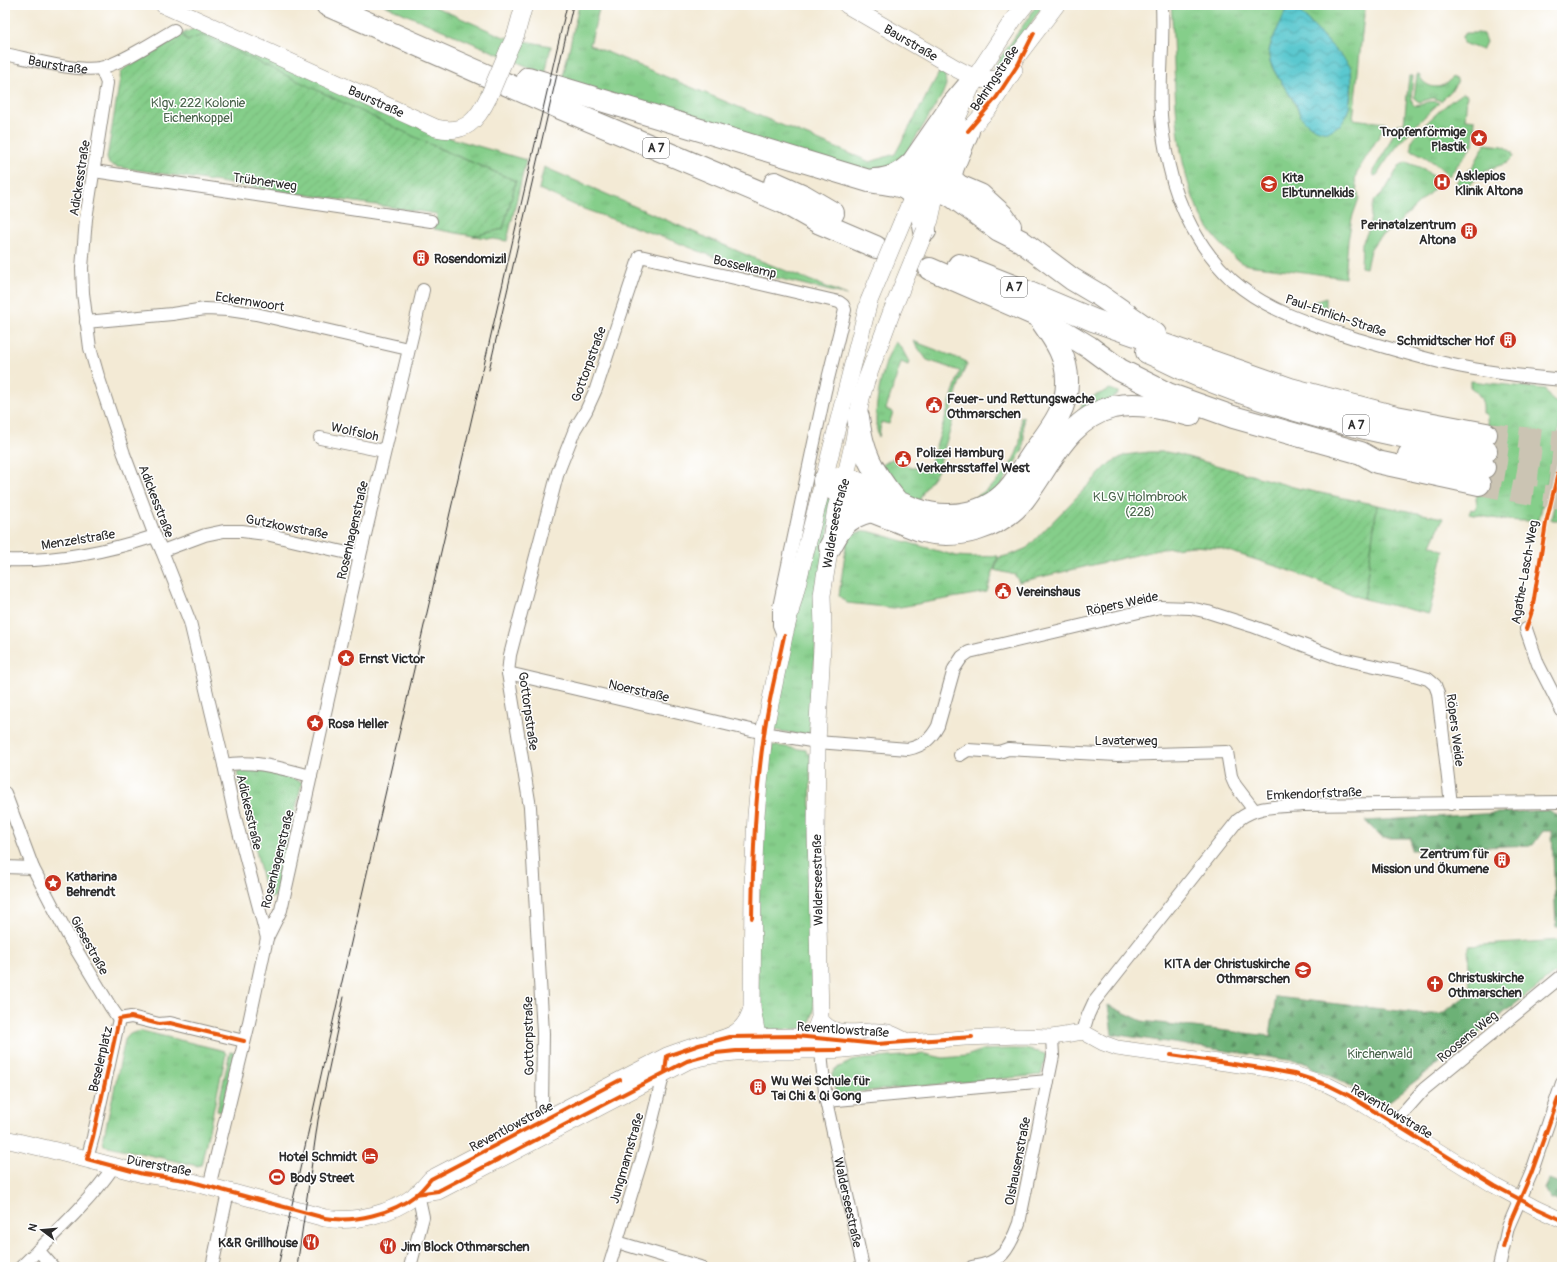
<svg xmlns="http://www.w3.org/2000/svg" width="1567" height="1272" font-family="Pangolin,sans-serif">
	<defs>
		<pattern id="grass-tufts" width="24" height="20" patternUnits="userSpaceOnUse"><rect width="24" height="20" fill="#85ce8a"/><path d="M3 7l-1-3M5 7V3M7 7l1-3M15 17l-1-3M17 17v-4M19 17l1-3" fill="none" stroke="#73b177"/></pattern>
		<pattern id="forest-firs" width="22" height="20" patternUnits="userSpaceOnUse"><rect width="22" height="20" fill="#6cb176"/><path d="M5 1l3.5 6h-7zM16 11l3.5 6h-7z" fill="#599061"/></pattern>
		<pattern id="garden-furrows" width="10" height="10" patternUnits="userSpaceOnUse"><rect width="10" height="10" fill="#85ce8a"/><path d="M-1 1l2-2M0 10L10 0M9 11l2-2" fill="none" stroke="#73b177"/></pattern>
		<pattern id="water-waves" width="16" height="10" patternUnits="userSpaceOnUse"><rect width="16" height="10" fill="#5ac8cf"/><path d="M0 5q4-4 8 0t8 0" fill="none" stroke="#4ba3a8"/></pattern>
	</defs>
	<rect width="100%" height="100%" fill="#fff"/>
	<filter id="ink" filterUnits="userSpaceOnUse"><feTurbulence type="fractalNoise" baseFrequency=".025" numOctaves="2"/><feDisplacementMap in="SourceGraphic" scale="8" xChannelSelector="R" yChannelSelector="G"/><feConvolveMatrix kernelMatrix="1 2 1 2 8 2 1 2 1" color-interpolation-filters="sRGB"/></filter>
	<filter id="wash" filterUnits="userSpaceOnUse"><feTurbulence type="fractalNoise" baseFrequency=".012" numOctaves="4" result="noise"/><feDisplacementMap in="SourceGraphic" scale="16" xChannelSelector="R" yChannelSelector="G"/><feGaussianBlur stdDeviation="0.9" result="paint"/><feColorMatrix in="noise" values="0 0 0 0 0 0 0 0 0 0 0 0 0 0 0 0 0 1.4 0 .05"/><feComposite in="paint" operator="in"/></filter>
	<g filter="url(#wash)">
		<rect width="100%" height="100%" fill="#f3ead5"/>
		<g fill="url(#grass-tufts)" stroke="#587c5a">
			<polygon points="384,5 431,5 504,37 551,46 545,74"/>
			<polygon points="579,5 600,5 590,45 870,162 895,154 940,71 945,75 946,85 942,95 901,162 876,171 855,171 562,81"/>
			<polygon points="1037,5 1043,5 999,70 994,67"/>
			<path d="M1171,5H1283L1286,12C1281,24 1268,44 1269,55C1269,70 1290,92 1296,106C1298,109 1298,112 1300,115C1303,120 1307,123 1313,127L1346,117L1352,92L1346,61L1299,11L1297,5H1365L1353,119L1385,123L1381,133L1357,172L1355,180L1359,198L1352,218L1348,241L1345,278C1318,274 1291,270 1264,267C1257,266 1246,266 1240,262C1235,259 1231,254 1227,250C1166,194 1178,81 1171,5Z"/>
			<polygon points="193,29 207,29 433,133 526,160 507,241 473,236 503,229 516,181 187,41 182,34"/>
			<polygon points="1466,33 1479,33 1483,34 1486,42 1482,50 1463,43 1462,36"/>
			<path d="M1417,75H1419C1426,90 1443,91 1452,77L1458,81L1451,91L1441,101L1433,98L1419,102L1414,98Z"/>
			<path d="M1409,76H1413C1407,128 1421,94 1439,103C1415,125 1394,147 1377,175L1374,176L1373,171L1387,148L1398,124H1404Z"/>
			<path d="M1463,93L1467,95L1465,119L1475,120L1473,145L1449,176C1437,164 1426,156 1411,150C1411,147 1411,144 1412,141C1419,128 1450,100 1463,93Z"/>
			<polygon points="1485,144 1503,146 1512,152 1513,157 1507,163 1486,170 1464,190 1456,182 1474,165"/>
			<polygon points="1406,162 1424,169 1440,183 1393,228 1379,237 1370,250 1366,268 1361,267 1362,243 1369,229 1372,208 1375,200 1386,189 1399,166"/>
			<polygon points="544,167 756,259 847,295 752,272 676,242 581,208 539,189"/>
			<polygon points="1326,298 1326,306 1323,312 1312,309 1308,305 1308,304"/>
			<polygon points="913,341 965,361 967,365 962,375 950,414 953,420 937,472 924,490 919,502 902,493 881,466 893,458 899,463 928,472 960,371 927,360"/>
			<path d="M895,342L901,347L909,362L908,365L901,362L886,409L893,412L889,424L881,422L879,437C870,417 883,361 895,342Z"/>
			<path d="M1470,381L1545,389C1549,398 1553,402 1562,405L1558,436L1539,520C1515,523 1492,518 1469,514L1471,509L1474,510L1477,505L1476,499L1482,480L1488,424L1486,414L1483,413C1484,401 1480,394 1470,387Z"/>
			<path d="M1110,389L1118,392V394L1082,417L1079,415C1081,396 1096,397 1110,389Z"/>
			<path d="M1023,417L1024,437L1023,449L998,491L957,507C984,494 1007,479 1018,449C1021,441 1021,430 1021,421L1020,418Z"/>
			<polygon points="1562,473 1562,520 1553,520 1551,519"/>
			<polygon points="833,494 816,638 809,736 774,730 771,726 821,501"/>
			<polygon points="1377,505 1443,518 1431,545 1444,551 1429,614 1364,599"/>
			<polygon points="868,531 956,556 972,557 998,556 987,592 894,608 847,603 839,596 847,539 849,534"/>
			<polygon points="772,745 806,750 807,754 810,754 814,1011 808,1029 760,1030 756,943 768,751 772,751"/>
			<polygon points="248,769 271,772 302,782 275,897 267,897 237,772"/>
			<polygon points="1562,940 1562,965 1553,975 1523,998 1487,992 1470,993 1468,946"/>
			<path d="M142,1031L217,1049L224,1051L226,1054L201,1165L198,1166L104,1145L103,1141L125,1040C129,1033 134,1032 142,1031Z"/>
			<polygon points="1008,1049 1025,1049 1046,1054 1041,1075 836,1094 832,1074 835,1069 854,1060 925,1054 943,1058 966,1056 983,1050"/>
			<polygon points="230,1052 235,1053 222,1112 217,1111"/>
		</g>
		<g fill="url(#forest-firs)" stroke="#4c6e50">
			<polygon points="1549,810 1562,819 1562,927 1556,927 1552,831 1543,831 1533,845 1411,850 1411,838 1382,838 1365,821"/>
			<polygon points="1487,992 1523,998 1383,1106 1341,1081 1312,1068 1309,1063 1112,1034 1108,1005 1142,1021 1270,1036 1276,997 1426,1014 1441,1014 1470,993"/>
			<polygon points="1549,1179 1562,1184 1562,1203 1550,1198 1545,1188"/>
		</g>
		<g fill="url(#garden-furrows)" stroke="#587c5a">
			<polygon points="182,34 187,41 202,35 440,149 516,181 503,229 473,236 434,229 437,214 117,167 109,164 107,158 121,72 124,69"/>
			<polygon points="1149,452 1166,452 1177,454 1297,488 1377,505 1364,599 1288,570 1219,548 1194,546 1162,549 1019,582 1015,575 995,570 998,558 1013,554 1027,548 1110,463 1125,455"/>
		</g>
		<path fill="url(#water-waves)" stroke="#427a7d" d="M1283,5H1297L1299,11L1346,61L1351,68L1352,83L1349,107L1346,117L1341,124L1328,132C1320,131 1312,128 1306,122C1301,118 1299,112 1297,107C1290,92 1270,71 1269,55C1268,44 1281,24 1285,12Z"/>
	</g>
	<g filter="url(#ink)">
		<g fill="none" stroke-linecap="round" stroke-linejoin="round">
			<g stroke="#cbc4b3" stroke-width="22" stroke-dasharray="22 11" stroke-linecap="butt">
				<polyline points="876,247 930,269"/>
				<polyline points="1486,434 1562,442"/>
				<polyline points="1486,451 1562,460"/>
				<polyline points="1484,467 1533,475 1562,478"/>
				<polyline points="1479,484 1532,494 1562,498"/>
			</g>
			<g stroke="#8f8a80" stroke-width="14">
				<g id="minor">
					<path d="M1162,5C1164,42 1159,78 1161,115C1162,132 1165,149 1169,166C1178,208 1200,250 1232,280C1267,311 1313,325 1357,339C1386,347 1414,356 1444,363C1482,372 1523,376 1562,380"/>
					<path id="s1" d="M5,54C30,59 76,72 100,68C120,64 155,41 174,30"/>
					<polyline points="101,68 107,83 86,219 82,268 83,293 90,348 98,376 124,454 155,536 162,551 190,622 224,765 235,817 267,938"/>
					<polyline points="94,171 431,221"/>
					<polyline points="86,322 172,314 205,309 229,310 256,314 408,349"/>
					<polyline points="320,438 384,451"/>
					<polyline points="162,551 205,535 224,531 242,531 266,534 360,556"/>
					<path d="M5,560C56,562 106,552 155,536"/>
					<polyline points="1526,629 1538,664 1562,711"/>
					<path d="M508,673L764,733L817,742L908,749C923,746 931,739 938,726L954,669L962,657L969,652L1160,607L1190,608L1208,612L1252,626L1338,658L1411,674L1428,679L1435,685L1438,693L1451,804"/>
					<polyline points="960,755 968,750 999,752 1008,749 1117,755 1227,752 1231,776 1235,785 1254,810"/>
					<path d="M224,765C253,759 283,769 311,776"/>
					<polyline points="5,793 33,868 71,941 110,1006 119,1019"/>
					<polyline points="5,867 33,868"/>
					<polyline points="119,1019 131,1017 159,1024 170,1023 244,1041"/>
					<path d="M1083,1032L1088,1015L1094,1002L1238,820C1257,805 1279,807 1303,805L1562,802"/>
					<path id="s2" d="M821,1042L822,1063L826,1101L863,1267"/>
					<polyline points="826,1101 1048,1081"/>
					<polyline points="546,1118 542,1110 543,1033 530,807 508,673 510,655 558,472 575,429 586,411 596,389 640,256 839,302 843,305 845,310 825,391 779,607 779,625 783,635"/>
					<polyline points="1394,1123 1424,1089 1562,976"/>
					<polyline points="87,1159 93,1137 119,1019"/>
					<polyline points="209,1187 248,1027 267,938 281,910 360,556 423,290"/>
					<polyline points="617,1242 700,1267"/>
					<polyline points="38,1250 53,1267"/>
					<path d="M21,1267C53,1235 88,1204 114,1166"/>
					<polyline points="212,1267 228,1192"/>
					<polyline points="410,1267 423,1217 420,1203 416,1194"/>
					<polyline points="609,1267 645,1149 665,1068"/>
					<path d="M972,1267C1002,1263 1009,1250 1019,1223L1053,1056L1052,1037"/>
					<polyline points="1499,1267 1508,1227 1531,1174 1562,1083"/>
				</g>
			</g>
			<g stroke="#8f8a80" stroke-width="16">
				<g id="tertiary">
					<path d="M820,1018C835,1042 866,1026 888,1032C894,1034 901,1038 908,1041"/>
					<polyline points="730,1037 796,1036 849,1042"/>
					<path d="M798,1051C824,1051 851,1052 877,1044L965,1038L1020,1036L1052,1037L1083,1032L1103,1043L1117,1048L1261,1068L1294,1074L1328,1085L1348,1095L1495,1186L1536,1208L1562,1220"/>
				</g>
			</g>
			<g stroke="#8f8a80" stroke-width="18">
				<g id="secondary">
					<path id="s3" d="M164,5L436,128C465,135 477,121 489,96"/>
					<path id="s4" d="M847,5L957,69C970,76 987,85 1002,76L1056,5"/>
					<polyline points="508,51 516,34 524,5"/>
					<polyline points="902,222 924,171 958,116 975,78 1013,20 1025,5"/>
					<polyline points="925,231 930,220 940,173 947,159 958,142 989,108 1014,70"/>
					<polyline points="769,1051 763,1046 757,1036 752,1008 753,883 756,815 764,733 784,636 869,301"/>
					<path d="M5,1139L52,1150L143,1174L185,1180L325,1218C354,1223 392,1214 416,1195C421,1191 426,1185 431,1179L667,1056C678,1052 689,1048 700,1045C725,1038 744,1037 752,1008"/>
					<path id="s5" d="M416,1194L438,1191L687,1061C726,1049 758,1051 798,1051L812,1038L820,1018L816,831L817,742L823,628L822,595L836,508L845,479L854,440L861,398L866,381L892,311"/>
				</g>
			</g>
			<g stroke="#8f8a80" stroke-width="24">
				<g id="motorway">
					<polyline points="327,5 558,107 783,202 820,223 876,247"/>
					<path d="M528,78L869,181C879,183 899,184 906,189C920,198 922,216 925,231"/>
					<polyline points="968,131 953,167 951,174 953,181 959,186 980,195 1002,215 1010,226"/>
					<path d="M874,180C891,179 901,174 913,162L953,104L975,78"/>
					<polyline points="775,183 804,196 833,213"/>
					<polyline points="905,188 931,187 937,188 952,196 999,230 1021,241 1072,279 1099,295 1155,334"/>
					<polyline points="959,265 1015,287 1093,320 1290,389 1396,417 1486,434"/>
					<polyline points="930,269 1038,316 1089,347 1120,370 1168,394 1233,417 1361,453 1377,462 1479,484"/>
					<path d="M1147,352C1164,359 1180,368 1197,375C1289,414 1388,436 1486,451"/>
					<path d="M858,417C862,452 872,471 894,498"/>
					<polyline points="1409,455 1484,467"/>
					<path d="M824,481C833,488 842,497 853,503C864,509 877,513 889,518C900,522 911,527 923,531C958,540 1002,527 1024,499C1050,465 1067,419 1113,407C1139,401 1165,409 1190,415"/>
					<path d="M824,481C830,480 838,478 845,479C854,480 864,486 873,490C897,502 923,516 950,515C969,515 989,508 1003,495C1015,485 1021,471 1030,458C1045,435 1067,413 1067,383C1068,358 1055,340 1041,320"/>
					<path d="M830,547C842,525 846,518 871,511"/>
				</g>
			</g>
			<use href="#minor" stroke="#fff" stroke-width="12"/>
			<use href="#tertiary" stroke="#fff" stroke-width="15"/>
			<use href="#secondary" stroke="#fff" stroke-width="17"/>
			<use href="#motorway" stroke="#fff" stroke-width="22"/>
			<g stroke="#2b2b2b" stroke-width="1">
				<polyline points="489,370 573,5"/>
				<polyline points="278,1267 341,986 567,5"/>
				<polyline points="297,1267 318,1120 344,997"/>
			</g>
			<g stroke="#8f8a80" stroke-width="18" stroke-linecap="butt">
				<g id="secondary-bridge">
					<polyline points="489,96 508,51"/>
					<polyline points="869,301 902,222"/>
					<polyline points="892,311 925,231"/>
				</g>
			</g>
			<use href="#secondary-bridge" stroke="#fff" stroke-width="17"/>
			<g stroke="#fff" stroke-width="6">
				<g id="cycleway">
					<polyline points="968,131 996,98 1019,63 1034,33"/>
					<polyline points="1526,629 1532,611 1546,523 1562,456"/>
					<path d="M752,918C753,857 755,795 764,735C768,702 777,669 784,636"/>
					<path d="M244,1041L170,1023L159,1024L131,1017L119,1019L93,1137L87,1159L143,1174L185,1180L325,1218C354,1223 392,1214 416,1195C421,1191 426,1185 431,1179L620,1080"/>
					<polyline points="1171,1055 1261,1068 1294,1074 1328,1085 1348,1095 1495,1186 1536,1208 1562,1220"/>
					<polyline points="665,1072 667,1056 699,1045 730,1037 796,1036 877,1044 972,1037"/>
					<polyline points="416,1194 438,1191 687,1061 716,1053 736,1051 840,1050"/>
					<polyline points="1503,1247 1511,1220 1531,1174 1558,1099"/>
				</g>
			</g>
			<use href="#cycleway" stroke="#e8590c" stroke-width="4"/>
		</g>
	</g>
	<defs>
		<g id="sight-disc" transform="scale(0.9)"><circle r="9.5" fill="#c8321e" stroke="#fff"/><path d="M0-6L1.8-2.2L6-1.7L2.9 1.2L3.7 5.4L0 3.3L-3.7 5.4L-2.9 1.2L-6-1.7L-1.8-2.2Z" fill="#fff"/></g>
		<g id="hospital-disc" transform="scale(0.9)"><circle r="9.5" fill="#c8321e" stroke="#fff"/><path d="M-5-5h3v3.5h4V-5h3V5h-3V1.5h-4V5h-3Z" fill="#fff"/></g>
		<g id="school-disc" transform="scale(0.9)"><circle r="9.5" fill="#c8321e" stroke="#fff"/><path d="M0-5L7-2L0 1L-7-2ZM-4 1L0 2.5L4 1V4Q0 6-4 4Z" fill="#fff"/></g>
		<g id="building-disc" transform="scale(0.9)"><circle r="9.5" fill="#c8321e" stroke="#fff"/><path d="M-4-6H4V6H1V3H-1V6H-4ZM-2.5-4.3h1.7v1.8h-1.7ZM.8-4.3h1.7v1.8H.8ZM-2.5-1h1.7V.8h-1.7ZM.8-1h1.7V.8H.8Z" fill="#fff"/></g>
		<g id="civic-disc" transform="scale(0.9)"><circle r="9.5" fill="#c8321e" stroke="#fff"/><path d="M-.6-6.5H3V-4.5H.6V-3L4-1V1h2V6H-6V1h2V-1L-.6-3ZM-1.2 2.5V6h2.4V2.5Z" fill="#fff"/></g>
		<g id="church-disc" transform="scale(0.9)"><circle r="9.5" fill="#c8321e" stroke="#fff"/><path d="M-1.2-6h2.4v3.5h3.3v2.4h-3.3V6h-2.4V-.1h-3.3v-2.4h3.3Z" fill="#fff"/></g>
		<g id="hotel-disc" transform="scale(0.9)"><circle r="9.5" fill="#c8321e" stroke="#fff"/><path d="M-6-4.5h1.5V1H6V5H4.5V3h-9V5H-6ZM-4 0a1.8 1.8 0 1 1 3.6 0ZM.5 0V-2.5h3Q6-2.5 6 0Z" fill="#fff"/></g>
		<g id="stadium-disc" transform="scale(0.9)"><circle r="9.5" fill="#c8321e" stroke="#fff"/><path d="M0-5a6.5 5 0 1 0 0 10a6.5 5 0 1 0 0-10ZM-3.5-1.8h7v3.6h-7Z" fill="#fff"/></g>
		<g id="restaurant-disc" transform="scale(0.9)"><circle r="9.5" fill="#c8321e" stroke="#fff"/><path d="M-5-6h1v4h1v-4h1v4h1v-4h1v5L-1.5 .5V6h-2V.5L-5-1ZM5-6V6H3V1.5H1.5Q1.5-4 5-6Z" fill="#fff"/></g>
	</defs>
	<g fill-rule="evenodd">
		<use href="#sight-disc" x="1479" y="138"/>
		<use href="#hospital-disc" x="1442" y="182"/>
		<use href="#school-disc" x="1269" y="184"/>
		<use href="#building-disc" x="1469" y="231"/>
		<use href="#building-disc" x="421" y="258"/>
		<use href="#building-disc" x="1508" y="340"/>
		<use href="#civic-disc" x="934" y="405"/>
		<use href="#civic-disc" x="903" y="459"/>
		<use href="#civic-disc" x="1003" y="591"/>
		<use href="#sight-disc" x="346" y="658"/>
		<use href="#sight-disc" x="315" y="723"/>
		<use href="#building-disc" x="1502" y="860"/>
		<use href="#sight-disc" x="53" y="883"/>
		<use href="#school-disc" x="1303" y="970"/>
		<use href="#church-disc" x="1435" y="984"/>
		<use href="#building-disc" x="758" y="1087"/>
		<use href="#hotel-disc" x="370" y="1156"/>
		<use href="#stadium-disc" x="277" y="1177"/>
		<use href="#restaurant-disc" x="311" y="1242"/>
		<use href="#restaurant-disc" x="388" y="1246"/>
	</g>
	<g text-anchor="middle" stroke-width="3" stroke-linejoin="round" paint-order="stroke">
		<g fill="#fff" stroke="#6b6b6b" stroke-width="1">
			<rect x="643" y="138" width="26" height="20" rx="3"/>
			<rect x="1001" y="277" width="26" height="20" rx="3"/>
			<rect x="1343" y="415" width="26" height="20" rx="3"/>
		</g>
		<g font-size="12" font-weight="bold" fill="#2b2b2b">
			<text x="656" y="152">A 7</text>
			<text x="1014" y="291">A 7</text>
			<text x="1356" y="429">A 7</text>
		</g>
		<g font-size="13" fill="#2b2b2b" stroke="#fff">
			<text dy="5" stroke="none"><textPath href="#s4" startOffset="74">Baurstraße</textPath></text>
			<text dy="5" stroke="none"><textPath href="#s1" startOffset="54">Baurstraße</textPath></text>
			<text transform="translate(994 78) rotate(-56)" y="5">Behringstraße</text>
			<text dy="5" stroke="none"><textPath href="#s3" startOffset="233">Baurstraße</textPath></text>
			<text transform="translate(79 178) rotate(-81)" y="5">Adickesstraße</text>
			<text transform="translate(265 181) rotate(8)" y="5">Trübnerweg</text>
			<text transform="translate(745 266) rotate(13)" y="5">Bosselkamp</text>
			<text transform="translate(250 301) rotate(9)" y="5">Eckernwoort</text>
			<text transform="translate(1336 315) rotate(19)" y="5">Paul-Ehrlich-Straße</text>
			<text transform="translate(588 364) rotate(-70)" y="5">Gottorpstraße</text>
			<text transform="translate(355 431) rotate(12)" y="5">Wolfsloh</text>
			<text transform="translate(157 501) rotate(69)" y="5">Adickesstraße</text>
			<text dy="5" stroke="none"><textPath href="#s5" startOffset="952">Walderseestraße</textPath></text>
			<text transform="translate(287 526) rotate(11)" y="5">Gutzkowstraße</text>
			<text transform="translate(352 530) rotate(-77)" y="5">Rosenhagenstraße</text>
			<text transform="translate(78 539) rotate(-9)" y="5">Menzelstraße</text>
			<text transform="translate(1524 572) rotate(-80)" y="5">Agathe-Lasch-Weg</text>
			<text transform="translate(1122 603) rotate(-12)" y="5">Röpers Weide</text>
			<text transform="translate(639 690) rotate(13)" y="5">Noerstraße</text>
			<text transform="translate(529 711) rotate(82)" y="5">Gottorpstraße</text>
			<text transform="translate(1456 730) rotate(83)" y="5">Röpers Weide</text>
			<text x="1126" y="745">Lavaterweg</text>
			<text transform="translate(1314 793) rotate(-2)" y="5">Emkendorfstraße</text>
			<text transform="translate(250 812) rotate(77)" y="5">Adickesstraße</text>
			<text transform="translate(277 859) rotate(-76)" y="5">Rosenhagenstraße</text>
			<text transform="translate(817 880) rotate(-91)" y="5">Walderseestraße</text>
			<text transform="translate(90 945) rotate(61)" y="5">Giesestraße</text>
			<text transform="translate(843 1029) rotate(4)" y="5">Reventlowstraße</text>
			<text transform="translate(528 1036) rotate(-91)" y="5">Gottorpstraße</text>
			<text transform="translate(1467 1036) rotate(-39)" y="5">Roosens Weg</text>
			<text transform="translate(100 1059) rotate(-77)" y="5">Beselerplatz</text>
			<text transform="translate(1392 1111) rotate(31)" y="5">Reventlowstraße</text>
			<text transform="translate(511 1126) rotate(-28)" y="5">Reventlowstraße</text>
			<text transform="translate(626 1158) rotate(-74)" y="5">Jungmannstraße</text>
			<text transform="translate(1017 1161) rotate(-79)" y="5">Olshausenstraße</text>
			<text transform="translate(159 1165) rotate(11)" y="5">Dürerstraße</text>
			<text dy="5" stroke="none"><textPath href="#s2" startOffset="163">Walderseestraße</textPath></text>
		</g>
		<g font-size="13" fill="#4a644c" stroke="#fff">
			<text x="198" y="107">Klgv. 222 Kolonie<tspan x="198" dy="15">Eichenkoppel</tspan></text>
			<text x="1140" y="501">KLGV Holmbrook<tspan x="1140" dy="15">(228)</tspan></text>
			<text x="1380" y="1058">Kirchenwald</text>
		</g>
		<g font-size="13" font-weight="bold" fill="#2b2b2b" stroke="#fff" text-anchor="start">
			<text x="1466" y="136" text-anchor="end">Tropfenförmige<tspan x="1466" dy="15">Plastik</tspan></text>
			<text x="1455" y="180">Asklepios<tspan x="1455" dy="15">Klinik Altona</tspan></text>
			<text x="1282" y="182">Kita<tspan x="1282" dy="15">Elbtunnelkids</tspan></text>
			<text x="1456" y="229" text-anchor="end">Perinatalzentrum<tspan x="1456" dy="15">Altona</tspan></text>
			<text x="434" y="263">Rosendomizil</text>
			<text x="1495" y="345" text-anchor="end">Schmidtscher Hof</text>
			<text x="947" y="403">Feuer- und Rettungswache<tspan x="947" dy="15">Othmarschen</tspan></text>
			<text x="916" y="457">Polizei Hamburg<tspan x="916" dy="15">Verkehrsstaffel West</tspan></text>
			<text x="1016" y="596">Vereinshaus</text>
			<text x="359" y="663">Ernst Victor</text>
			<text x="328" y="728">Rosa Heller</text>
			<text x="1489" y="858" text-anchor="end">Zentrum für<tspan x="1489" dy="15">Mission und Ökumene</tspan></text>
			<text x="66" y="881">Katharina<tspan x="66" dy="15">Behrendt</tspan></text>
			<text x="1290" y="968" text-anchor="end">KITA der Christuskirche<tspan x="1290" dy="15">Othmarschen</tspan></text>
			<text x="1448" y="982">Christuskirche<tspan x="1448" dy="15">Othmarschen</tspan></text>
			<text x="771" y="1085">Wu Wei Schule für<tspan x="771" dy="15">Tai Chi &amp; Qi Gong</tspan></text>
			<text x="357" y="1161" text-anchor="end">Hotel Schmidt</text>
			<text x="290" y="1182">Body Street</text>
			<text x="298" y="1247" text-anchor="end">K&amp;R Grillhouse</text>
			<text x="401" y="1251">Jim Block Othmarschen</text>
		</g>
	</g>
	<rect width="1567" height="1272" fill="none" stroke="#fff" stroke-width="20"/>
	<g transform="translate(42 1230) rotate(286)" stroke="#ffffff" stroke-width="3" paint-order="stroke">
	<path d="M0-3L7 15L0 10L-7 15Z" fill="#2b2b2b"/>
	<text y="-6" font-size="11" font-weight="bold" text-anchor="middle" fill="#2b2b2b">N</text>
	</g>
</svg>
